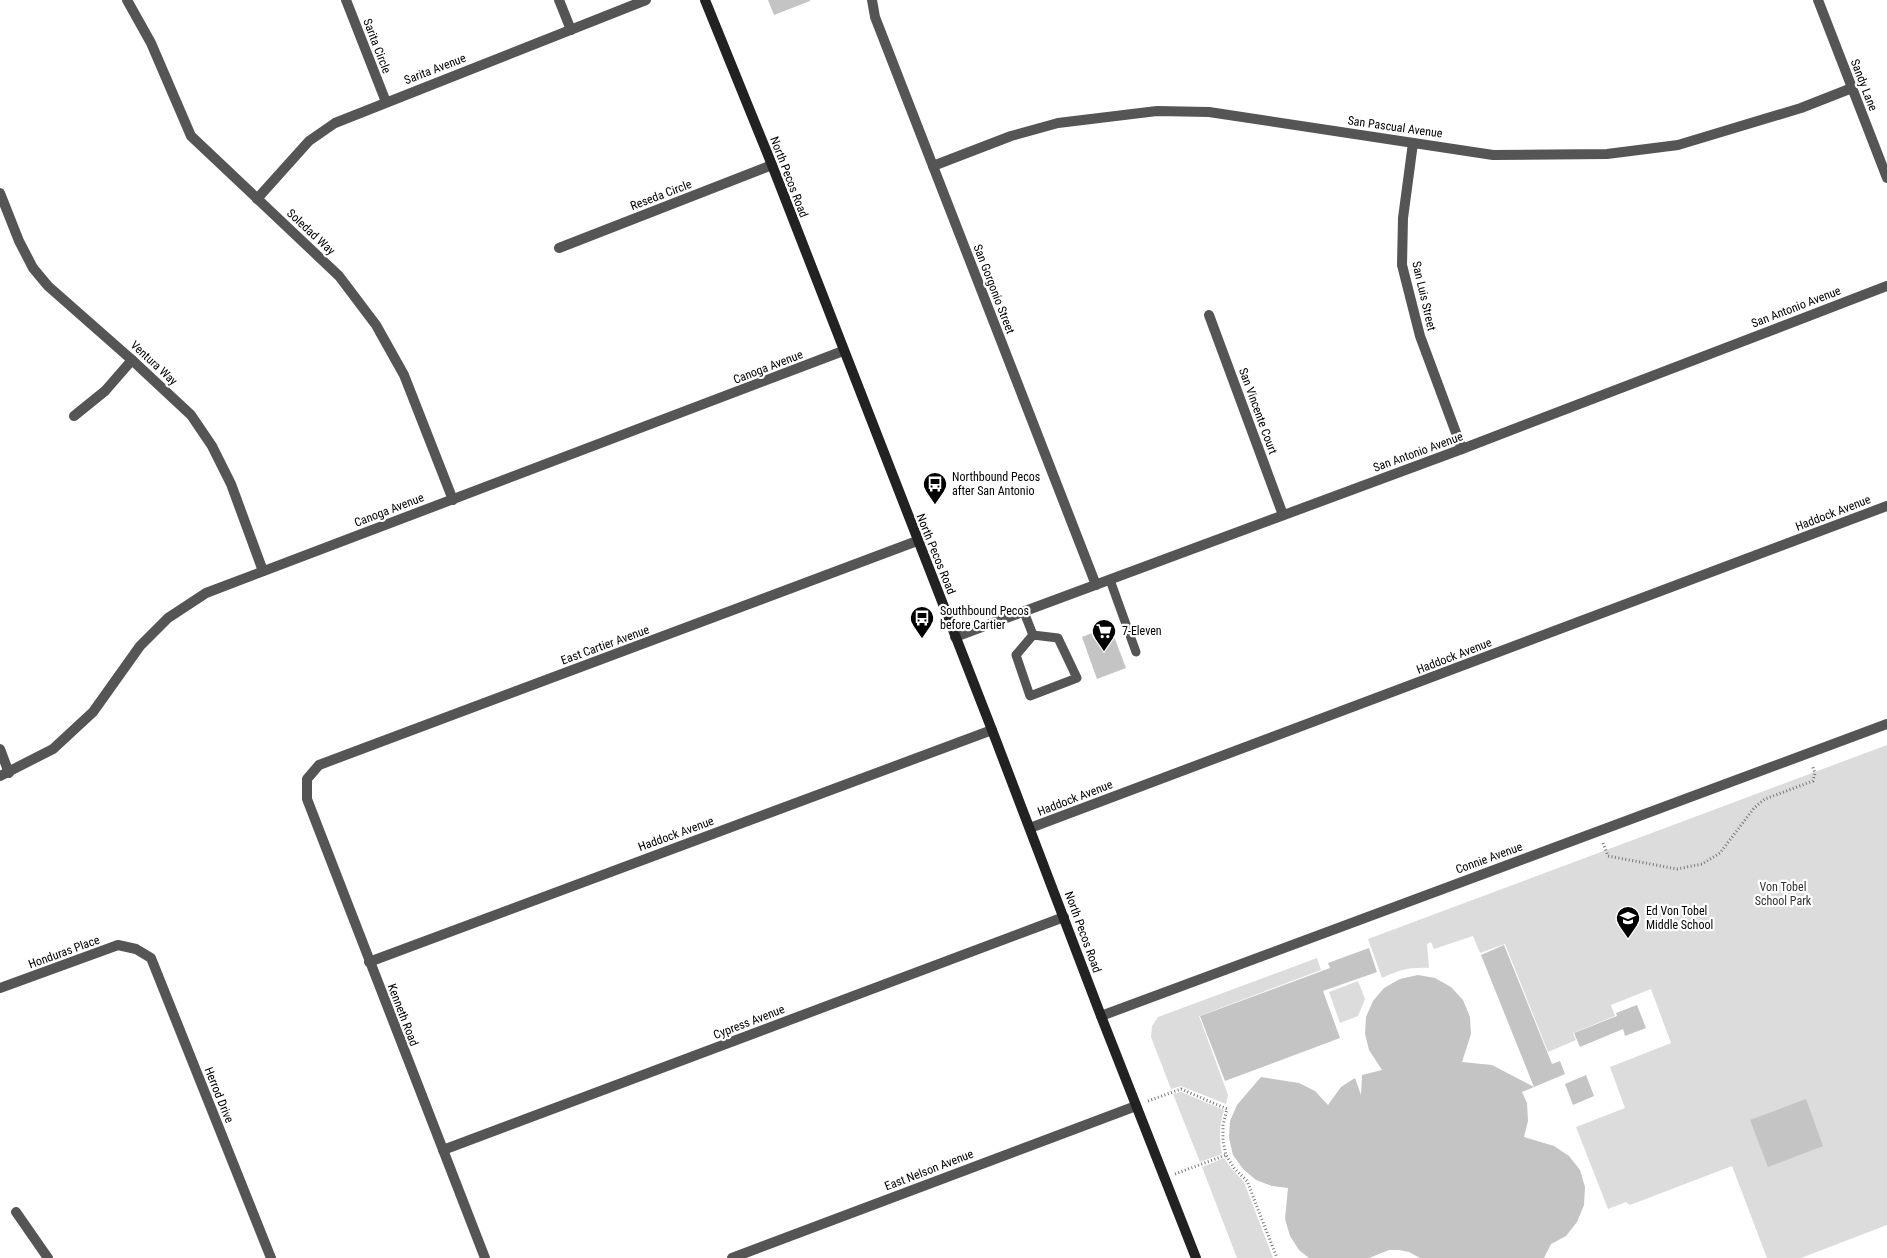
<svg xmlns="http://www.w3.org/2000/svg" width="1887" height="1258" font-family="'Roboto Condensed',sans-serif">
	<rect width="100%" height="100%" fill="#fff"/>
	<g fill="#dcdcdc">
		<path d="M1887,745V1225L1801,1258H1767L1732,1166L1630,1205L1626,1202L1608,1209L1576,1127L1625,1108L1610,1067L1671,1043L1651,989L1611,1005L1615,1016L1573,1033L1576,1040L1548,1052L1505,944L1480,953L1473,936L1434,949L1431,942L1427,944L1429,968C1411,967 1398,970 1382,978L1368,939Z"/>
		<polygon points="1317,958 1321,970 1199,1016 1228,1095 1226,1104 1181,1086 1171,1089 1151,1037 1152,1026 1158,1017"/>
		<polygon points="1358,981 1365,999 1358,1016 1340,1023 1329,992"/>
		<path d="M1181,1092L1224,1110C1219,1126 1219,1137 1222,1154L1200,1162L1173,1094Z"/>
		<polygon points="1224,1158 1231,1168 1244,1182 1273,1258 1237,1258 1202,1167"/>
	</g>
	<g fill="#c4c4c4">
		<polygon points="768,0 810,0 810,1 774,15"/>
		<polygon points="1110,626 1126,668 1097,679 1082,637"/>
		<polygon points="1504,945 1552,1064 1560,1061 1565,1074 1522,1092 1527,1103 1528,1121 1524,1137 1554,1146 1569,1156 1580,1170 1585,1187 1584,1205 1577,1222 1566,1236 1551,1244 1544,1258 1420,1258 1409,1252 1399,1250 1389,1250 1369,1258 1309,1258 1299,1250 1290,1236 1285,1219 1288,1188 1272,1186 1256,1180 1243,1169 1233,1155 1229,1138 1230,1121 1237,1105 1261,1077 1299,1083 1315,1091 1328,1105 1341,1087 1355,1078 1361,1095 1362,1075 1382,1070 1369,1050 1365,1034 1366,1017 1373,1001 1384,988 1400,979 1418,975 1435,978 1451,987 1463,1000 1470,1017 1471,1034 1462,1062 1492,1065 1534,1087 1481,955"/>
		<polygon points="1369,948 1377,972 1323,991 1340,1038 1225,1081 1200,1016 1330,968 1328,963"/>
		<polygon points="1637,1005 1646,1028 1625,1036 1623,1029 1580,1047 1574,1033 1617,1016 1616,1013"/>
		<polygon points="1586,1075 1594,1096 1573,1105 1565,1084"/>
		<polygon points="1806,1099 1823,1146 1768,1167 1750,1120"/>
	</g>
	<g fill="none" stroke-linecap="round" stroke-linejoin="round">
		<g stroke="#777" stroke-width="3" stroke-dasharray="1 2.5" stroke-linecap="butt">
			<polyline points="1603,843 1608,856 1677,869 1702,864 1720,853 1754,808 1765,799 1813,781 1815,773 1812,765"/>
			<polyline points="1148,1101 1181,1089 1227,1109 1223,1125 1223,1141 1226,1155 1234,1168 1247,1181 1277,1258"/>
			<polyline points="1175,1174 1226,1155"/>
		</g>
		<g stroke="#555" stroke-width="9">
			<polyline points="1110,580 1136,652"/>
			<polyline points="1024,612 1033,635"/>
			<polygon points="1033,635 1058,638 1077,678 1030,696 1016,655"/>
		</g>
		<g stroke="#555" stroke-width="10">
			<polyline points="127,0 151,43 191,136 339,276 376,325 404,375 453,500"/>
			<polyline points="346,0 386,102"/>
			<polyline points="559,0 571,30"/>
			<polyline points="872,0 875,17 1096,585"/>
			<polyline points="1818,0 1887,178"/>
			<polyline points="1413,143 1403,218 1402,265 1420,336 1462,449"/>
			<polyline points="933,166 1011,136 1058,123 1157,111 1209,112 1493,155 1607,154 1678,145 1801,108 1852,88"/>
			<polyline points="0,193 19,241 33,268 48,286 132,360 191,415 212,446 231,484 263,571"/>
			<polyline points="257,199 309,141 335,123 646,0"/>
			<polyline points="559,248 772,165"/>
			<polyline points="1209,315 1283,515"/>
			<polyline points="74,416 105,391 132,360"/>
			<polyline points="955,637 1462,449 1887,286"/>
			<polyline points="0,749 9,773"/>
			<polyline points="0,776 53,749 93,712 140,646 168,618 206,593 843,351"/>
			<polyline points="1030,828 1887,506"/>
			<polyline points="369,962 992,730"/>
			<polyline points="0,988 118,945 136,949 151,958 271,1258"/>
			<polyline points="1101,1016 1887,724"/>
			<polyline points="443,1150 1064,917"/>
			<polyline points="16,1212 48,1258"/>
			<polyline points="485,1258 307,799 307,779 319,765 917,541"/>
			<polyline points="732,1258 1136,1106"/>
		</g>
		<polyline stroke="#222" stroke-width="10" points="705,0 772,165 992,730 1101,1016 1196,1258"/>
	</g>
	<defs>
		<g id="bus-pin" transform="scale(1.25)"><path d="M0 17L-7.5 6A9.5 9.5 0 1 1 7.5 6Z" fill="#000" stroke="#fff"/><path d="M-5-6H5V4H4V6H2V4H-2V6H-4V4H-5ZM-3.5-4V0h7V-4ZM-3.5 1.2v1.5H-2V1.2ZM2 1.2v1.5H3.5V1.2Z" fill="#fff"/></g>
		<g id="supermarket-pin" transform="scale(1.25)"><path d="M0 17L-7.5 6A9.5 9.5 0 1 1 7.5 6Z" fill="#000" stroke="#fff"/><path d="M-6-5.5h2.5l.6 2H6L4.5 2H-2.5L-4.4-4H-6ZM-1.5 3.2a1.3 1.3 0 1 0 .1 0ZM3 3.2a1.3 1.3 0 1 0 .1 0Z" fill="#fff"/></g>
		<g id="school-pin" transform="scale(1.25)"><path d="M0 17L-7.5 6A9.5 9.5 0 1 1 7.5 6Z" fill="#000" stroke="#fff"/><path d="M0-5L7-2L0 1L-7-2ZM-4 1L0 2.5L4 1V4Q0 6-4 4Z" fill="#fff"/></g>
	</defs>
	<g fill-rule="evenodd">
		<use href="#bus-pin" x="935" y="484"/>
		<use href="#bus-pin" x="922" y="618"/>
		<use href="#supermarket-pin" x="1104" y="631"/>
		<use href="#school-pin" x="1628" y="918"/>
	</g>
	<g text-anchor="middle" stroke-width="4.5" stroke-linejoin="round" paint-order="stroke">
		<g font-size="12" fill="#000" stroke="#fff">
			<text transform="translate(377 46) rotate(69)" y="4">Sarita Circle</text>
			<text transform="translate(435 69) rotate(-21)" y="4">Sarita Avenue</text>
			<text transform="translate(1864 85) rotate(69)" y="4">Sandy Lane</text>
			<text transform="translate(1395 127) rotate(8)" y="4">San Pascual Avenue</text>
			<text transform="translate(789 177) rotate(69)" y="4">North Pecos Road</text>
			<text transform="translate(661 195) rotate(-21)" y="4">Reseda Circle</text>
			<text transform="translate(311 232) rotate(43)" y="4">Soledad Way</text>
			<text transform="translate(994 289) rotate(69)" y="4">San Gorgonio Street</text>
			<text transform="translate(1424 296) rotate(77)" y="4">San Luis Street</text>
			<text transform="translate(1796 307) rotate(-21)" y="4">San Antonio Avenue</text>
			<text transform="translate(154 363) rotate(43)" y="4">Ventura Way</text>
			<text transform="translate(768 367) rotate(-21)" y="4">Canoga Avenue</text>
			<text transform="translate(1258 411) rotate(70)" y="4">San Vincente Court</text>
			<text transform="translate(1418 452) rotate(-20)" y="4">San Antonio Avenue</text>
			<text transform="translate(389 510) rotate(-21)" y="4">Canoga Avenue</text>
			<text transform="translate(1833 513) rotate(-21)" y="4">Haddock Avenue</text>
			<text transform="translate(936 554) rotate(68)" y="4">North Pecos Road</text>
			<text transform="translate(605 645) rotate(-20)" y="4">East Cartier Avenue</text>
			<text transform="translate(1454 656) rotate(-21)" y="4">Haddock Avenue</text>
			<text transform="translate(1075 798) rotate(-21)" y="4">Haddock Avenue</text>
			<text transform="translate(676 834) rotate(-20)" y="4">Haddock Avenue</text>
			<text transform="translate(1489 858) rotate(-20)" y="4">Connie Avenue</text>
			<text transform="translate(1083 932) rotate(70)" y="4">North Pecos Road</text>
			<text transform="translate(64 952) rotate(-20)" y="4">Honduras Place</text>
			<text transform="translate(403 1015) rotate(69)" y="4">Kenneth Road</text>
			<text transform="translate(749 1022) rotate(-21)" y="4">Cypress Avenue</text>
			<text transform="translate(219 1095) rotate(68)" y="4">Herrod Drive</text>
			<text transform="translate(929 1170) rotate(-21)" y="4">East Nelson Avenue</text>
		</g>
		<g font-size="12" fill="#000" stroke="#fff" text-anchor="start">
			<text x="952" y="481">Northbound Pecos<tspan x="952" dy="14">after San Antonio</tspan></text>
			<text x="940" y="615">Southbound Pecos<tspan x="940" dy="14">before Cartier</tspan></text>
			<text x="1122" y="635">7-Eleven</text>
			<text x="1646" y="915">Ed Von Tobel<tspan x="1646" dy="14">Middle School</tspan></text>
		</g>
		<g font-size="12" fill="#333" stroke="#fff">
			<text x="1783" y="891">Von Tobel<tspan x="1783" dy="14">School Park</tspan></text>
		</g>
	</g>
</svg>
